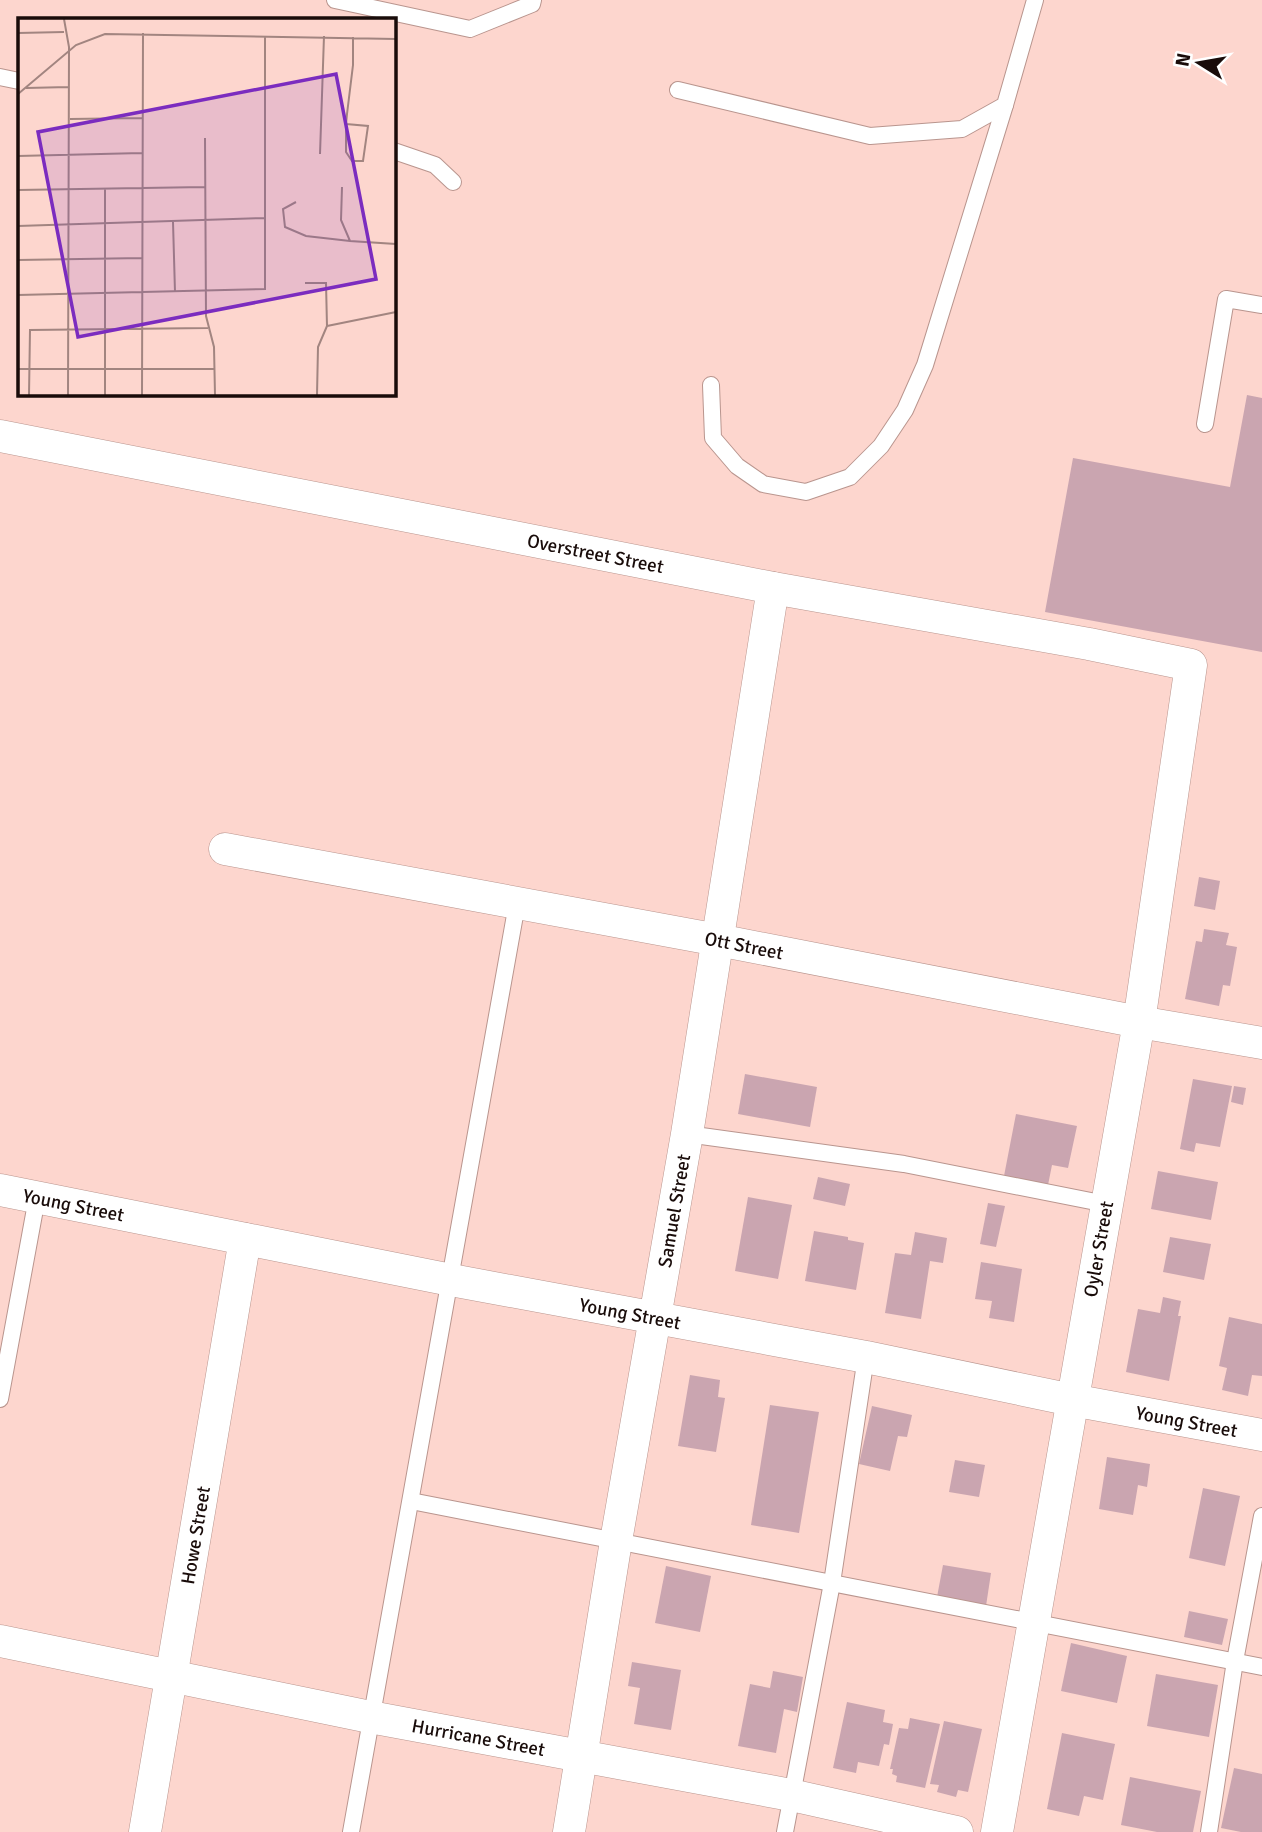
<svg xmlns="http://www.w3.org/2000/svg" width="1262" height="1832" font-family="Signika,sans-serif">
	<rect width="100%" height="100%" fill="#fdd6ce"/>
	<g fill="#caa5b0">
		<polygon points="1247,395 1262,398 1262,652 1045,612 1073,458 1230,487"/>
		<polygon points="1199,877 1220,881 1215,910 1194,906"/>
		<polygon points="1204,929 1229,933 1226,945 1237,947 1230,986 1223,985 1219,1006 1185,999 1196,941 1202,942"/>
		<polygon points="745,1074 817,1087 810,1127 738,1114"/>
		<polygon points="1193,1079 1232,1086 1220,1147 1196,1143 1194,1152 1180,1149"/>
		<polygon points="1234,1086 1246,1088 1243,1105 1231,1102"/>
		<polygon points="1016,1114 1077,1126 1068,1168 1052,1165 1048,1185 1004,1176"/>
		<polygon points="1158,1171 1218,1182 1211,1220 1151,1209"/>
		<polygon points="818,1177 850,1184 845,1206 813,1199"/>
		<polygon points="748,1197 792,1205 778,1279 735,1271"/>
		<polygon points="988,1203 1005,1206 996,1247 980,1244"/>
		<polygon points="814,1231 848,1237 848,1240 864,1243 856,1290 805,1281"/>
		<polygon points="915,1232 947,1238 943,1263 930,1261 921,1319 885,1313 895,1253 911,1255"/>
		<polygon points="1170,1237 1211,1244 1204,1280 1163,1272"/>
		<polygon points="981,1262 1022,1269 1014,1322 989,1318 992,1301 975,1299"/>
		<polygon points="1163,1297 1181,1301 1178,1316 1181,1316 1169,1381 1126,1372 1138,1309 1160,1313"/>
		<polygon points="1229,1317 1262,1324 1262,1376 1252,1375 1248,1396 1222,1390 1227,1368 1219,1366"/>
		<polygon points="690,1375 720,1380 718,1397 725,1398 716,1452 678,1446"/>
		<polygon points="770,1405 819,1412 799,1533 751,1525"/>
		<polygon points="872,1406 912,1415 907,1437 898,1436 890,1471 859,1464"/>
		<polygon points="1107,1457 1150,1464 1147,1487 1138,1485 1133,1515 1099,1509"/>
		<polygon points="955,1460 985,1465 979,1497 949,1492"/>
		<polygon points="1203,1488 1240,1496 1225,1566 1189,1558"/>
		<polygon points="943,1565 991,1573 986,1606 937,1597"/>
		<polygon points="666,1566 711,1576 700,1632 655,1623"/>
		<polygon points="1189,1611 1228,1619 1222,1645 1184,1637"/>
		<polygon points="1071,1643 1127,1656 1117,1703 1061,1691"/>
		<polygon points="632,1662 681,1670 671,1730 634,1724 640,1688 628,1686"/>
		<polygon points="773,1671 803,1677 797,1712 784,1709 776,1753 738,1746 750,1684 770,1688"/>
		<polygon points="1156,1674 1218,1685 1209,1737 1147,1726"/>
		<polygon points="847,1702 885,1710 883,1722 893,1724 889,1745 884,1744 879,1766 858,1762 856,1773 833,1768"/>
		<polygon points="910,1718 940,1724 925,1788 896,1782 897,1776 892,1774 893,1769 890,1769 899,1728 908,1729"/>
		<polygon points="944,1721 982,1729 968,1792 958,1790 956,1797 937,1792 939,1785 930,1784"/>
		<polygon points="1062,1733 1115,1744 1103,1800 1084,1796 1079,1816 1047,1809"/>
		<polygon points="1234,1768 1262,1774 1262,1832 1241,1832 1221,1828"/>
		<polygon points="1130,1777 1201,1791 1193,1832 1157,1832 1121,1825"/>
	</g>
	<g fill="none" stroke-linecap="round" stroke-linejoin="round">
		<g stroke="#b9958e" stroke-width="18">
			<g id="lane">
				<polyline points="335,0 470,29 532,4 533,0"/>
				<polyline points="0,77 19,81"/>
				<polyline points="678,90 870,136 962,129 1005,105 1035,0"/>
				<polyline points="394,151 435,165 453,182"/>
				<polyline points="711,385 713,438 737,466 763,484 806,492 850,477 881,446 905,410 925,365 1005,105"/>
				<polyline points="1205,424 1226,299 1262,305"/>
				<polyline points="687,1134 904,1164 1106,1204"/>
				<polyline points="0,1399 37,1198"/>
				<polyline points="411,1501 1262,1667"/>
				<polyline points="351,1832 517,904"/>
				<polyline points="785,1832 832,1583 866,1357"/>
				<polyline points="1209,1832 1235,1661 1262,1516"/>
			</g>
		</g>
		<g stroke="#b9958e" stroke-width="33">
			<g id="street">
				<path id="s1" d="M0,436L773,588L1089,644L1191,665L1139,1022L997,1832"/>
				<path id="s2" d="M225,849L718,940L1139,1022L1262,1043"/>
				<path id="s3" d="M0,1190L451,1280L866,1357L1072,1400L1262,1435"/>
				<path id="s4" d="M0,1641L370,1717L791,1795L957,1832"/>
				<path id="s5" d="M145,1832L245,1239"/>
				<path id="s6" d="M569,1832L616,1541L687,1134L773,588"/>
			</g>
		</g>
		<use href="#lane" stroke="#fff" stroke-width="16"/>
		<use href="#street" stroke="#fff" stroke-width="32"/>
	</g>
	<g text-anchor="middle" stroke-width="6" stroke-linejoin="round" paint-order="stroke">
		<g font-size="19" fill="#190c0a" stroke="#fff">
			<text dy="7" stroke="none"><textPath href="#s1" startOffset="607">Overstreet Street</textPath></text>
			<text dy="7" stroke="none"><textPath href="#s2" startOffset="528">Ott Street</textPath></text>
			<text dy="7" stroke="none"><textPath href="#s3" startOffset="75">Young Street</textPath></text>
			<text dy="7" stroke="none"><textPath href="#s6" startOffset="630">Samuel Street</textPath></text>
			<text transform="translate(1098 1249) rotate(-80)" y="7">Oyler Street</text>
			<text dy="7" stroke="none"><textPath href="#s3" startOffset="642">Young Street</textPath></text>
			<text dy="7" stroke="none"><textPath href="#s3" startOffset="1209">Young Street</textPath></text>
			<text dy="7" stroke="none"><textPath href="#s5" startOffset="301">Howe Street</textPath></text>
			<text dy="7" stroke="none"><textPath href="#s4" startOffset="488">Hurricane Street</textPath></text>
		</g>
	</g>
	<g transform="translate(18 18)">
		<rect width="378" height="378" fill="#fdd6ce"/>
		<path fill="none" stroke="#a28580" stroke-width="2" d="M46,1L51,29L50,377M0,15L46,14M8,70L51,69M0,76L58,27L87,16L378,21M52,101L124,100M328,106L350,108L345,143H334L328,134V106L329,96L335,47V19M187,120L188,298L196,329L197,377M302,136L306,18M0,138L124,135M324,169L323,202L332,223L378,226M87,171V377M0,172L187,169M278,184L265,191L267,209L288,218L332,223M155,204L157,274M0,208L247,200M0,242L125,240M287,265H308L309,308L378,294M0,277L247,271V19M0,351H197M11,377L12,312L190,310M124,377L125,15M299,377L300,329L309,308"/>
		<path fill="#7b2cbf" fill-opacity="0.15" stroke="#7b2cbf" stroke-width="3.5" d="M318,56L358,261L60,319L20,114Z"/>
		<rect width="378" height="378" fill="none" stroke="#190c0a" stroke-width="3.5"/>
	</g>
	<g transform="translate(1199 63) rotate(281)" stroke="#ffffff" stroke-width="5" paint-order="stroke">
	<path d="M0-5L12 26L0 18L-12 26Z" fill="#190c0a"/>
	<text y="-10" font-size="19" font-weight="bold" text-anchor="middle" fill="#190c0a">N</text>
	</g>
</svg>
